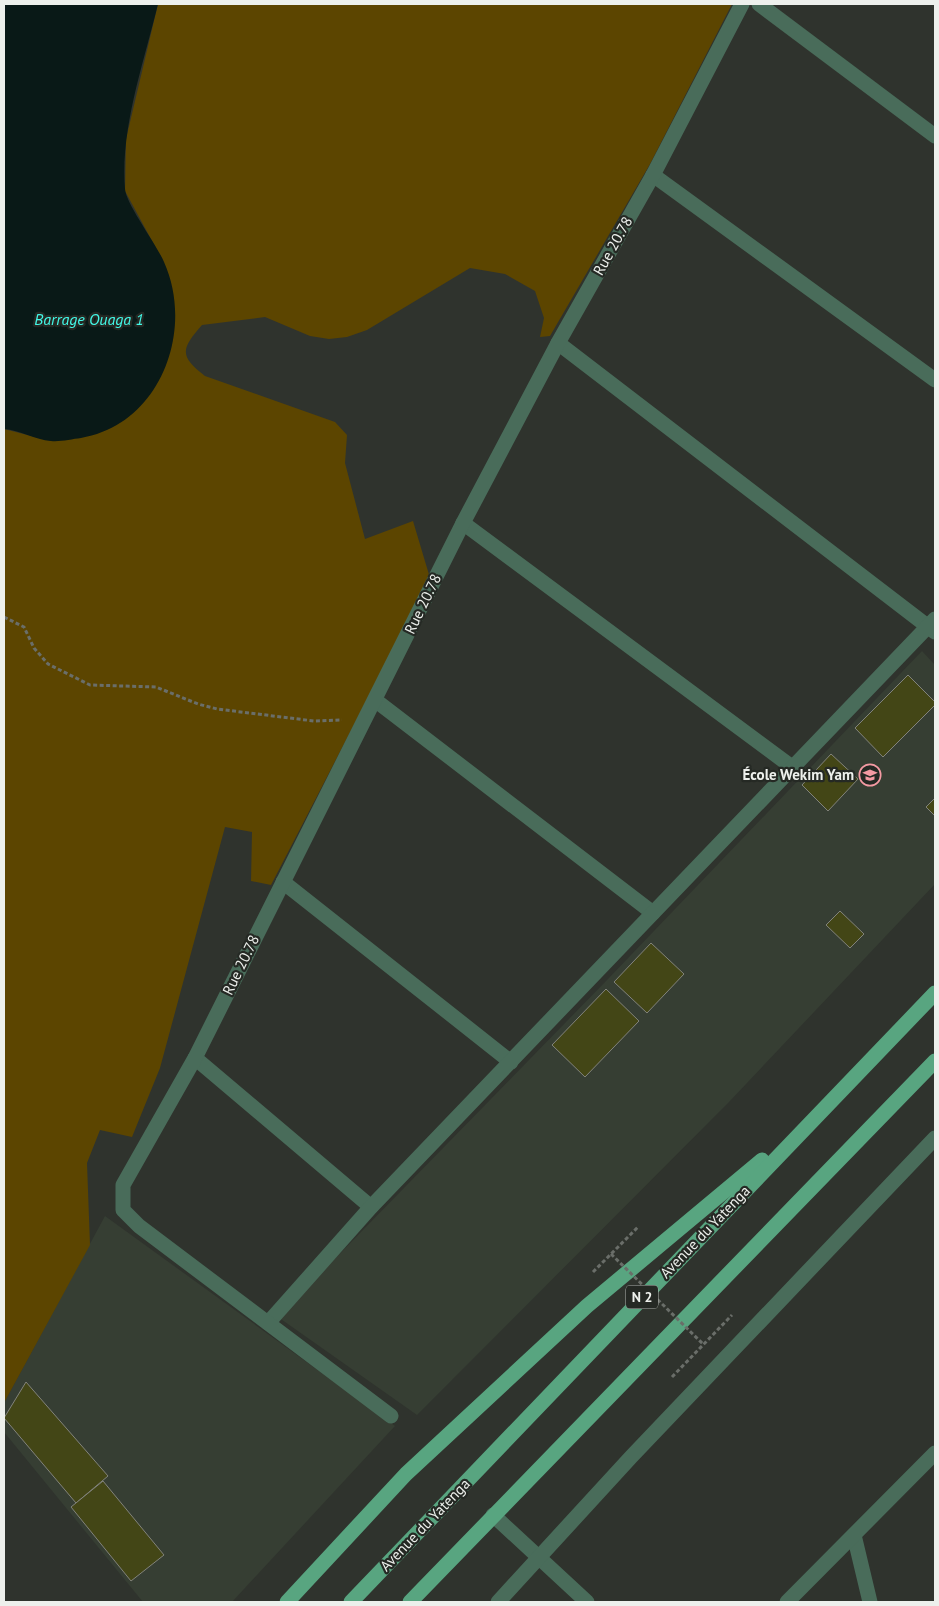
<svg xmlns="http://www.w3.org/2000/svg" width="939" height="1606" font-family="'PT Sans',sans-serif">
	<rect width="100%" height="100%" fill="#2f332d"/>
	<g fill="#363e33">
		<polygon points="922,651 935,665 935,884 729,1102 417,1415 278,1317 608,979"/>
		<polygon points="105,1216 395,1426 232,1602 143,1602 4,1432 4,1403"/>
	</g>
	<path fill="#5c4500" d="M158,4H732L650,164L550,336L540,337L544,318L535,291L505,274L470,268L367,330L347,337L329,339L310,336L265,317L202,325C181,349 179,356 205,376L335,422L347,435L345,463L365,539L413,521L430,578L271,885L251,881L252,832L225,827L160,1068L132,1137L100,1130L87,1163L90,1245L4,1403V429L51,441L164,263L125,191L126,139Z"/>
	<path fill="#091917" d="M4,4H158C144,62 120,129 125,189C126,204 157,245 164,262C195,331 160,425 81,438C72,439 60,442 51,441C35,440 20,430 4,429Z"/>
	<g fill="#434616" stroke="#82837b">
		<polygon points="908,675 935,702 935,705 883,757 855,728"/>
		<polygon points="831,754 858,779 828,811 802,785"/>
		<polygon points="935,798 935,816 926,807"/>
		<polygon points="840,911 864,934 850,948 826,925"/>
		<polygon points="651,943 684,974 647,1013 614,982"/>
		<polygon points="606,989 639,1021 585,1077 552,1045"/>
		<polygon points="26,1382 108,1476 76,1503 4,1418"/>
		<polygon points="103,1481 164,1555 131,1581 71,1507"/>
	</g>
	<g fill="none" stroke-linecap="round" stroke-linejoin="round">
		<g stroke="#6a6e69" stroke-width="3" stroke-dasharray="4 2.5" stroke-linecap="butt">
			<polyline points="4,617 24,627 34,648 48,664 90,685 156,687 198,704 217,709 314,721 342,720"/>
			<polyline points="593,1272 639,1226"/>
			<polyline points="672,1377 732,1315"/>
		</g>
		<g stroke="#496c5a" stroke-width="15">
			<polyline points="759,4 935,136"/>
			<polyline points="653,175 935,380"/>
			<polyline points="558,343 935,632"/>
			<polyline points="463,523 792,767"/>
			<polyline points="375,700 653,913"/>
			<polyline points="283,882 511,1062"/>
			<polyline points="195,1058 371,1207"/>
			<polyline points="268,1323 371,1207 935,619"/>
			<polyline points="391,1416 139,1226 123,1210 123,1185 195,1058 463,523 558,343 653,175 742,4"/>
			<polyline points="493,1515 587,1602"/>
			<polyline points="854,1535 870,1602"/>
			<polyline points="498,1602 631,1457 935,1138"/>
			<polyline points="787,1602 935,1453"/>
		</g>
		<g stroke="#58a580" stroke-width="15">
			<polyline points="287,1602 406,1474 587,1306 762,1160"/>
			<polyline points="351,1602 935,993"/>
			<polyline points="410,1602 935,1061"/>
		</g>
		<polyline stroke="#6a6e69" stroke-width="3" stroke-dasharray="4 2.5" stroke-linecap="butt" points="611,1254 703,1344"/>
	</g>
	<defs>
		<g id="school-ring" transform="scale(1.125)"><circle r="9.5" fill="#252924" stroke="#f49aa3" stroke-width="1.5"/><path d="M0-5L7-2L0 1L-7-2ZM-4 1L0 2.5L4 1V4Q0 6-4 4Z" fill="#f49aa3"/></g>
	</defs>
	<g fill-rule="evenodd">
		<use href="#school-ring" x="870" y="775"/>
	</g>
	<g text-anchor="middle" stroke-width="4.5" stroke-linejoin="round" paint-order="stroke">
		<rect fill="#252924" stroke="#b1b4b0" stroke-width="1" x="626" y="1285.5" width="32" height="23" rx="4"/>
		<g font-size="14" font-weight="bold" fill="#edf0ec">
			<text x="642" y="1302">N 2</text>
		</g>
		<g font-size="15" fill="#edf0ec" stroke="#252924">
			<text transform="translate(613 246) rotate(-61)" y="5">Rue 20.78</text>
			<text transform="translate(423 604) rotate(-64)" y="5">Rue 20.78</text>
			<text transform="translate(241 965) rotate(-64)" y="5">Rue 20.78</text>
			<text transform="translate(705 1232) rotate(-46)" y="5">Avenue du Yatenga</text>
			<text transform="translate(425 1525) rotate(-46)" y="5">Avenue du Yatenga</text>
		</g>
		<g font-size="15" font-weight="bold" fill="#edf0ec" stroke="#252924" text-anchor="end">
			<text x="854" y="780">École Wekim Yam</text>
		</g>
		<g font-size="16" font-style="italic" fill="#42f8e7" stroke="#252924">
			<text x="89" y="325">Barrage Ouaga 1</text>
		</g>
	</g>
	<rect width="939" height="1606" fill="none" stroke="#edf0ec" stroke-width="10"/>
</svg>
